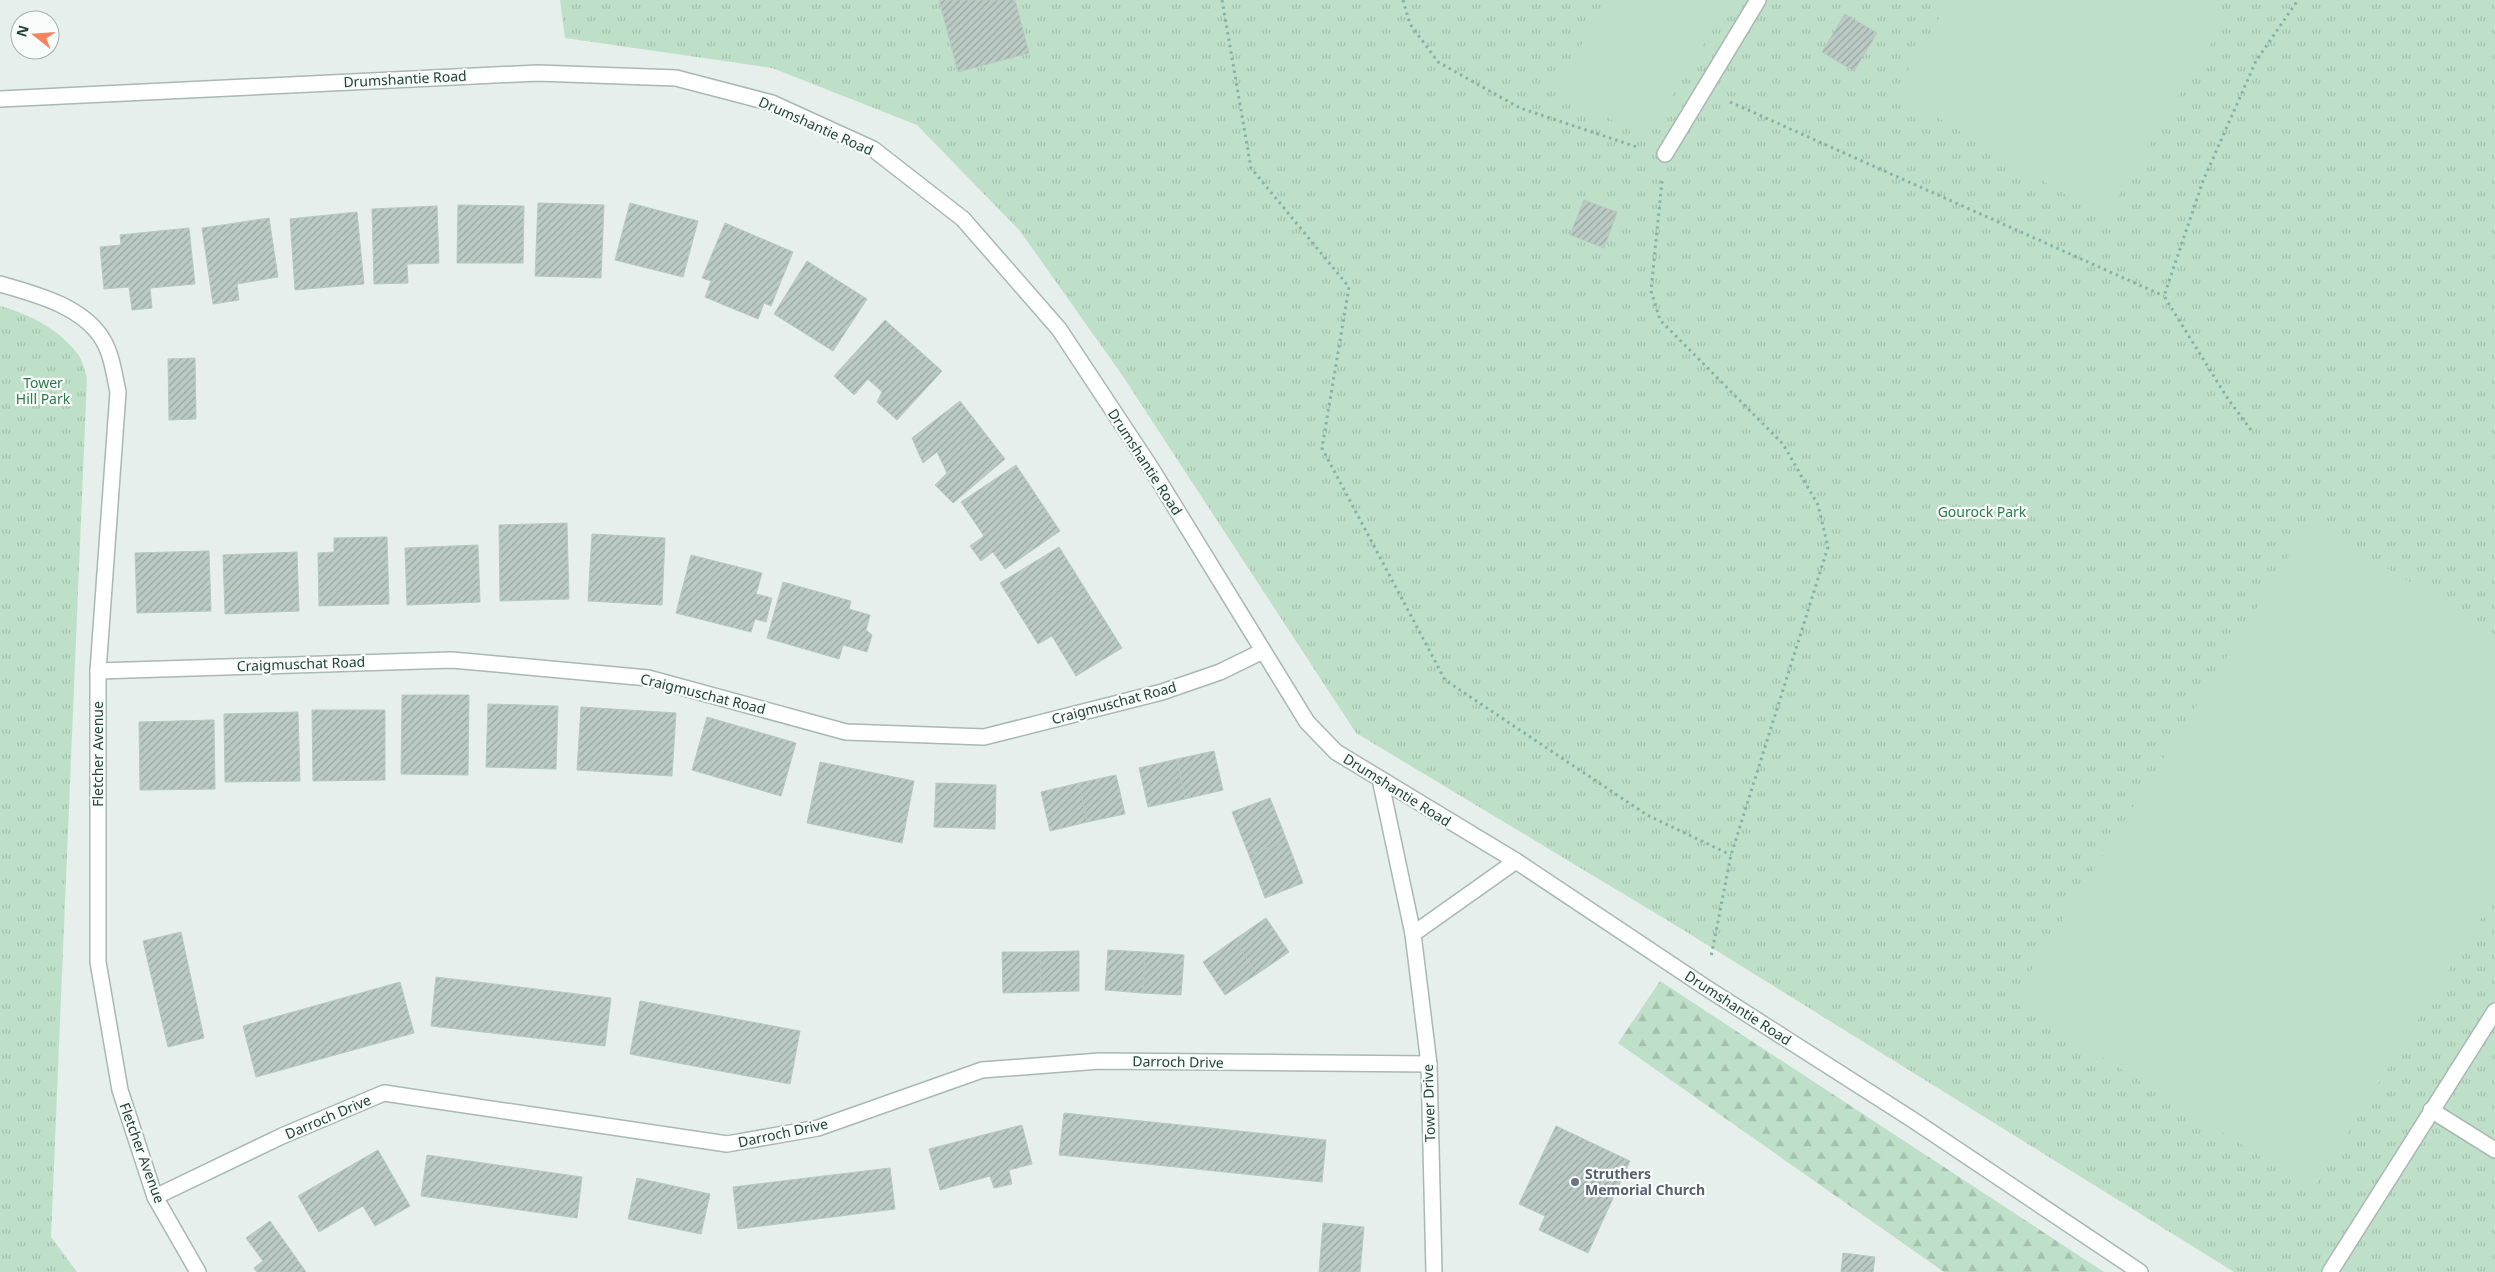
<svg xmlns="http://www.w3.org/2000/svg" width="2495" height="1272" font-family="'Noto Sans',sans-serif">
	<defs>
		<pattern id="grass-tufts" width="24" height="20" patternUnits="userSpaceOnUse" patternTransform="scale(1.25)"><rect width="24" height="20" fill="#bfe0c8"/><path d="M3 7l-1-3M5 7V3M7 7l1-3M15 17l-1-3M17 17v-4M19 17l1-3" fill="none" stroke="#a4c1ad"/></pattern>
		<pattern id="forest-firs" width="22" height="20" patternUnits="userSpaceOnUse" patternTransform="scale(1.25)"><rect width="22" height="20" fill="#bfe0c8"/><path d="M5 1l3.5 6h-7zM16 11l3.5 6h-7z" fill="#a4c1ad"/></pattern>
		<pattern id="building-hatch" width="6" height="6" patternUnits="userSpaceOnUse" patternTransform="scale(1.25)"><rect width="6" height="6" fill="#bbcac4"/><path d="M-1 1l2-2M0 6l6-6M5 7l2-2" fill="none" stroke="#98a6a0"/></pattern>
	</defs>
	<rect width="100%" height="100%" fill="#e6efeb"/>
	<g fill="url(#grass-tufts)">
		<polygon points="560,0 2495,0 2495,1272 2234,1272 1680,928 1356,733 1122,375 1020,231 917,125 772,68 565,38"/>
		<path d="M0,306C29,314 57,328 76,352C82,358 84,369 87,377L51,1237L77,1272H0Z"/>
	</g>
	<polygon fill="url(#forest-firs)" points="1660,981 2104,1272 1944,1272 1618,1043"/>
	<g fill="#bfe0c8">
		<polygon points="1609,0 1731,0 1645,140 1556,86"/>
		<polygon points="1950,0 2196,0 2226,18 2105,218 1895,92"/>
		<polygon points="2311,521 2495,635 2495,896 2313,1189 2012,1001"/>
	</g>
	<g fill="url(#building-hatch)" stroke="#b8c9c2">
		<polygon points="939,0 1015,0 1029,53 958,72"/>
		<polygon points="1845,14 1877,33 1854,71 1822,52"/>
		<polygon points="1584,200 1617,212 1604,248 1570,235"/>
		<polygon points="538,203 604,205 601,278 535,276"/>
		<polygon points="630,203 698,221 683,277 615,260"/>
		<polygon points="458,205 524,206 523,263 457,263"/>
		<polygon points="437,206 439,263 407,264 408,283 374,284 372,209"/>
		<polygon points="357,212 364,284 295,290 290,219"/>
		<polygon points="269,218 278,277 237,284 239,300 213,304 202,228"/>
		<polygon points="725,223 793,252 771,306 764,303 758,319 705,297 711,281 702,278"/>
		<polygon points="189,228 195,284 150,288 152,308 132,310 129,287 104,289 100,247 121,245 120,235"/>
		<polygon points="807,261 867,299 833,351 774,314"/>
		<polygon points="885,320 942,371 897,420 877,402 882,392 868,379 854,395 834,376"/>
		<polygon points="195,358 196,419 169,420 168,359"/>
		<polygon points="960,401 1005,459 953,503 935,485 947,473 937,452 923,463 912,438"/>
		<polygon points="1016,465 1060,531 1005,569 993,552 981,561 970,546 984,536 961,502"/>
		<polygon points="567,523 569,599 500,601 499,525"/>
		<polygon points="592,534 665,538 662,605 588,601"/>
		<polygon points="387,537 389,604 319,606 318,553 334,552 334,538"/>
		<polygon points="478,545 480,602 407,605 405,548"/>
		<polygon points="1059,547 1122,648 1076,676 1052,636 1038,644 1000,583"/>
		<polygon points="209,551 211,611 137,613 135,553"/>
		<polygon points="297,552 299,611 225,614 223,555"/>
		<polygon points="691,555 762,573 756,594 772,598 766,622 755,619 751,632 676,613"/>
		<polygon points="783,582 851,601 849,609 870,615 866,630 872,635 867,652 843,645 839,659 767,638"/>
		<polygon points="402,695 469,695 468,775 401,774"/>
		<polygon points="488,704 558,706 556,769 486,767"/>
		<polygon points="581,707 676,713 672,776 577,770"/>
		<polygon points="312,710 385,710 385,780 313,781"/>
		<polygon points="298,712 300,781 225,782 224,714"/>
		<polygon points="707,717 796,743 781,796 692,770"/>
		<polygon points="214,720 215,789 140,790 139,722"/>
		<polygon points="1214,751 1223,790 1185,799 1177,759"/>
		<polygon points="1177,759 1185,799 1148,807 1139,768"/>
		<polygon points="820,762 914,781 902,843 807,823"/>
		<polygon points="1116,775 1125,814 1087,822 1079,783"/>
		<polygon points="936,783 996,785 995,829 934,827"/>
		<polygon points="1079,783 1087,822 1050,831 1041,792"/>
		<polygon points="1270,798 1287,841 1249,855 1232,812"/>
		<polygon points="1287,841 1303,883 1265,898 1249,855"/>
		<polygon points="1266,918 1289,952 1257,974 1234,940"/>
		<polygon points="181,932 204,1038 168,1047 143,941"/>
		<polygon points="1234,940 1257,974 1225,995 1203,962"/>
		<polygon points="1108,950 1145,952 1143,993 1105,990"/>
		<polygon points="1079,951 1079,991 1041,992 1040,952"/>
		<polygon points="1002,952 1040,952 1041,992 1003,993"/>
		<polygon points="1145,952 1184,955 1181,995 1143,993"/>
		<polygon points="436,977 611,998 605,1046 431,1026"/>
		<polygon points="400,982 414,1033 256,1077 243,1026"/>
		<polygon points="640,1001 800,1031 790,1084 630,1054"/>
		<polygon points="1064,1113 1326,1140 1322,1182 1059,1155"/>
		<polygon points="1022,1125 1032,1164 1009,1170 1012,1184 994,1188 990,1176 940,1190 929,1149"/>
		<polygon points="1556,1126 1630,1161 1588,1253 1539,1230 1545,1216 1519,1204"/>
		<polygon points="378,1150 410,1206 375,1226 363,1206 319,1232 298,1196"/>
		<polygon points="427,1155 582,1177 577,1218 421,1196"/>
		<polygon points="890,1168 895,1209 738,1229 733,1187"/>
		<polygon points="637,1178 710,1194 701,1234 628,1219"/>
		<polygon points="270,1221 306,1272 257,1272 254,1268 263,1261 246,1238"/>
		<polygon points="1323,1223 1364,1227 1360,1272 1319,1272"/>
		<polygon points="1843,1253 1875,1257 1873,1272 1841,1272"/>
	</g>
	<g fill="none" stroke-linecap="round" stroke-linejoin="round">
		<g stroke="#a8b8b2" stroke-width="18">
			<g id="service">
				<polyline points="1665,154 1758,0"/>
				<polyline points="2431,1110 2495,1150"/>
				<polyline points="2330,1272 2495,1011"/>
			</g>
		</g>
		<g stroke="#a8b8b2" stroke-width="18">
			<g id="minor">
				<polyline points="0,99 538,73 676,78 772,103 873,149 963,219 1059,329 1151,468 1307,722 1336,752 1516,861 1705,987 1913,1120 2140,1272"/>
				<path d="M0,284C35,294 83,306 103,340C112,355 114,374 118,392L98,671V962L120,1090L155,1197L198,1272"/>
				<polyline points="98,671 452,660 648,678 846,732 984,737 1162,692 1220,672 1263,651"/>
				<polyline points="1380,779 1413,934 1429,1064 1434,1272"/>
				<polyline points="1413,934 1516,861"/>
				<polyline points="155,1197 282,1136 384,1093 727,1144 818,1128 982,1070 1100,1061 1429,1064"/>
			</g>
		</g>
		<g stroke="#86b3a5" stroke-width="3" stroke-dasharray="2.5 4" stroke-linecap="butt">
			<polyline points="1222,0 1251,168 1349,287 1322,448 1445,680 1647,815 1731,855"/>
			<polyline points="1403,0 1410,24 1438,62 1520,108 1637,147"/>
			<polyline points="1730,102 2164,296"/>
			<polyline points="1662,181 1651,291 1660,320 1783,444 1818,505 1828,547 1731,855 1711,957"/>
			<polyline points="2251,430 2228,399 2164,296 2203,181 2256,61 2298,0"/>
		</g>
		<use href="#service" stroke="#fff" stroke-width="15"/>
		<use href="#minor" stroke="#fff" stroke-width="15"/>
	</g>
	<circle fill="#6b7280" stroke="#f7fbf9" stroke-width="2" cx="1575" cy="1182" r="5"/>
	<g text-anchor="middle" stroke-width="4.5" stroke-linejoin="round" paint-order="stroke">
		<g font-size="14" fill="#24423a" stroke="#f7fbf9">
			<text transform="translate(405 79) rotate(-3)" y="5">Drumshantie Road</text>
			<text transform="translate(816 126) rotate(24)" y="5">Drumshantie Road</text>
			<text transform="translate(1145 462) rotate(57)" y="5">Drumshantie Road</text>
			<text transform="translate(301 664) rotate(-2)" y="5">Craigmuschat Road</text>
			<text transform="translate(703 694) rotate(14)" y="5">Craigmuschat Road</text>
			<text transform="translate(1114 703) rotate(-15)" y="5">Craigmuschat Road</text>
			<text transform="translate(98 754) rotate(-90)" y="5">Fletcher Avenue</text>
			<text transform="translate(1397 790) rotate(32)" y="5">Drumshantie Road</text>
			<text transform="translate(1738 1008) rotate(33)" y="5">Drumshantie Road</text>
			<text transform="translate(1178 1062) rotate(1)" y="5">Darroch Drive</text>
			<text transform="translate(1429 1103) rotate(-92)" y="5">Tower Drive</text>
			<text transform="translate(328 1117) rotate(-23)" y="5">Darroch Drive</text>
			<text transform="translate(783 1133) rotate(-12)" y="5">Darroch Drive</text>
			<text transform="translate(142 1153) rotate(70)" y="5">Fletcher Avenue</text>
		</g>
		<g font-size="14" fill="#2d7a4b" stroke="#f7fbf9">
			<text x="43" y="388">Tower<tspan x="43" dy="16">Hill Park</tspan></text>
			<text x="1982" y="517">Gourock Park</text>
		</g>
		<g font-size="14" font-weight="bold" fill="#5b616d" stroke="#f7fbf9" text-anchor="start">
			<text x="1585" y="1179">Struthers<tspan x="1585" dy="16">Memorial Church</tspan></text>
		</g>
	</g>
	<g transform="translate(35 35) rotate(287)"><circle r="24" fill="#f7fbf9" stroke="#a3b1ad"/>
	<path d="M0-4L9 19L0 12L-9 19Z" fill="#f4845f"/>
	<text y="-8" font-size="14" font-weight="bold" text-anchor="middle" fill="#24423a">N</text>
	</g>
</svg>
